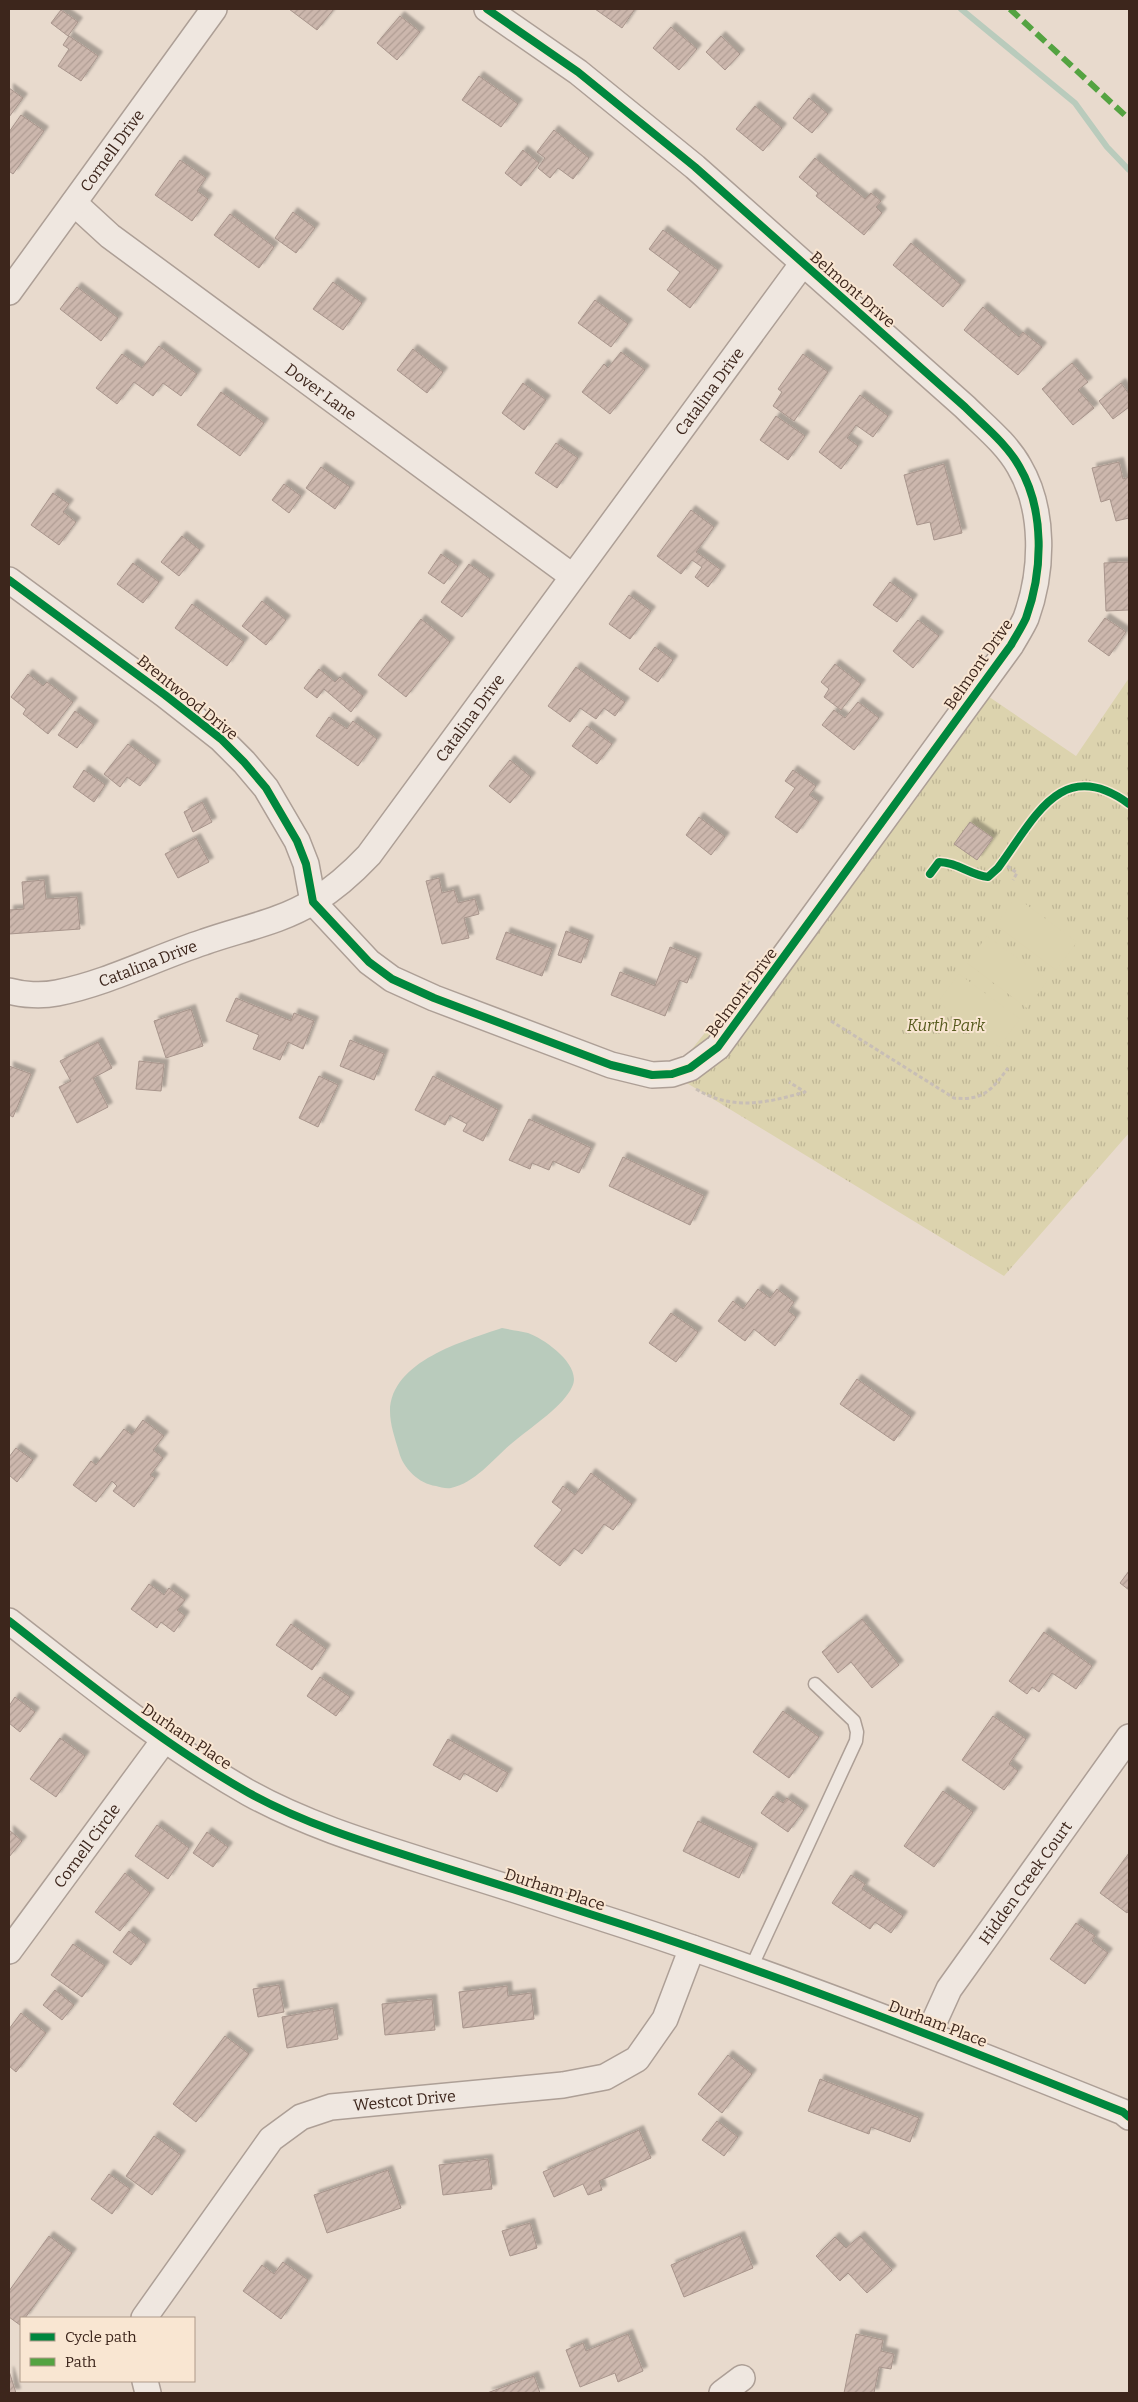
<svg xmlns="http://www.w3.org/2000/svg" width="1138" height="2402" font-family="Bitter,serif">
	<defs>
		<pattern id="grass-tufts" width="24" height="20" patternUnits="userSpaceOnUse" patternTransform="scale(1.25)"><rect width="24" height="20" fill="#dcd3ae"/><path d="M3 7l-1-3M5 7V3M7 7l1-3M15 17l-1-3M17 17v-4M19 17l1-3" fill="none" stroke="#beb595"/></pattern>
		<pattern id="building-hatch" width="6" height="6" patternUnits="userSpaceOnUse" patternTransform="scale(1.25)"><rect width="6" height="6" fill="#ccb7ad"/><path d="M-1 1l2-2M0 6l6-6M5 7l2-2" fill="none" stroke="#b09d94"/></pattern>
		<filter id="shadow"><feDropShadow dx="4.5" dy="-4.5" stdDeviation="1" flood-color="#0004"/></filter>
	</defs>
	<rect width="100%" height="100%" fill="#e8dacd"/>
	<polygon fill="url(#grass-tufts)" points="1129,678 1129,1133 1004,1276 672,1074 979,690 1076,756"/>
	<g fill="#dcd3ae">
		<polygon points="1016,897 1077,942 1056,970 996,925"/>
		<polygon points="987,936 1048,980 1027,1008 967,963"/>
		<polygon points="959,974 1020,1019 999,1047 938,1002"/>
	</g>
	<path fill="#b9cbbc" d="M502,1328C511,1330 520,1331 528,1333C545,1339 583,1366 572,1387C564,1405 533,1426 517,1439C496,1455 478,1482 451,1488C446,1489 440,1487 436,1486C419,1484 403,1468 399,1452C395,1438 390,1425 390,1411C391,1361 464,1341 502,1328Z"/>
	<g fill="none" stroke-linecap="round" stroke-linejoin="round">
		<polyline stroke="#b9cbbc" stroke-width="6" points="961,9 1075,103 1107,147 1129,170"/>
	</g>
	<g fill="url(#building-hatch)" stroke="#a8958c" filter="url(#shadow)">
		<polygon points="289,9 334,9 317,30"/>
		<polygon points="595,9 635,9 622,28"/>
		<polygon points="61,10 78,22 68,36 51,23"/>
		<polygon points="400,16 420,32 397,60 377,43"/>
		<polygon points="671,27 697,49 679,70 653,48"/>
		<polygon points="69,36 98,56 81,81 58,66 69,49 63,45"/>
		<polygon points="721,36 740,54 725,70 706,52"/>
		<polygon points="479,76 518,104 501,127 462,100"/>
		<polygon points="9,88 23,98 9,117"/>
		<polygon points="809,98 828,114 812,133 793,118"/>
		<polygon points="755,106 782,128 763,151 736,129"/>
		<polygon points="21,115 44,131 13,174 9,171 9,132"/>
		<polygon points="554,130 589,158 573,179 558,168 550,178 538,168 545,158 537,152"/>
		<polygon points="523,150 539,163 521,186 505,173"/>
		<polygon points="815,158 865,199 871,193 881,201 876,207 882,213 864,235 816,196 818,193 799,177"/>
		<polygon points="180,160 206,178 197,191 208,199 192,221 155,195"/>
		<polygon points="293,212 315,228 296,253 275,238"/>
		<polygon points="230,214 274,247 259,268 214,235"/>
		<polygon points="663,230 718,270 690,308 667,290 680,272 649,249"/>
		<polygon points="911,243 961,285 943,307 893,265"/>
		<polygon points="333,282 362,303 343,330 313,309"/>
		<polygon points="77,287 118,318 101,341 60,309"/>
		<polygon points="595,300 628,324 611,347 578,323"/>
		<polygon points="983,307 1019,337 1023,332 1042,347 1018,375 964,330"/>
		<polygon points="159,346 197,374 181,396 163,383 153,396 134,382 117,404 96,388 122,354 142,368"/>
		<polygon points="413,349 443,372 427,393 397,370"/>
		<polygon points="621,352 645,370 610,414 582,392 604,364 608,368"/>
		<polygon points="803,354 828,372 794,421 773,406 782,392 778,389"/>
		<polygon points="1072,363 1088,382 1078,390 1094,408 1073,425 1042,389"/>
		<polygon points="523,383 546,400 524,430 502,413"/>
		<polygon points="1121,383 1129,394 1129,407 1113,419 1099,401"/>
		<polygon points="221,392 264,423 240,456 197,425"/>
		<polygon points="860,395 888,416 873,437 856,425 847,438 858,446 841,469 819,452"/>
		<polygon points="776,416 805,436 788,460 760,440"/>
		<polygon points="556,443 578,458 557,488 535,473"/>
		<polygon points="1119,462 1123,479 1129,477 1129,518 1116,521 1110,499 1101,502 1092,468"/>
		<polygon points="944,464 962,533 934,540 930,522 917,525 904,475"/>
		<polygon points="321,467 350,487 335,509 306,488"/>
		<polygon points="284,484 301,496 289,513 272,500"/>
		<polygon points="53,493 69,504 63,512 76,522 59,545 31,525"/>
		<polygon points="691,510 714,527 696,552 721,570 708,587 695,577 702,567 692,560 681,574 657,556"/>
		<polygon points="182,536 200,550 179,576 161,562"/>
		<polygon points="441,554 458,566 444,584 428,573"/>
		<polygon points="1129,562 1129,610 1106,611 1104,563"/>
		<polygon points="133,563 159,582 143,603 117,584"/>
		<polygon points="469,564 490,579 462,617 441,602"/>
		<polygon points="890,582 913,599 897,622 873,605"/>
		<polygon points="629,595 651,611 630,639 609,624"/>
		<polygon points="262,601 286,620 266,645 242,626"/>
		<polygon points="192,604 244,642 227,666 175,628"/>
		<polygon points="1105,618 1126,632 1109,656 1088,641"/>
		<polygon points="421,619 450,642 406,697 378,675"/>
		<polygon points="918,620 939,636 913,668 893,651"/>
		<polygon points="655,647 673,660 658,682 639,669"/>
		<polygon points="835,664 861,684 841,710 824,697 829,689 821,682"/>
		<polygon points="576,667 625,702 615,716 604,708 596,719 580,708 570,722 548,706"/>
		<polygon points="319,669 335,682 340,677 363,696 351,712 324,689 317,698 304,688"/>
		<polygon points="28,674 43,686 47,682 73,702 48,734 23,714 26,709 11,697"/>
		<polygon points="858,702 879,718 854,750 822,725 834,710 845,718"/>
		<polygon points="75,711 94,725 77,748 58,735"/>
		<polygon points="329,717 347,729 353,721 377,739 358,766 316,736"/>
		<polygon points="587,726 612,744 597,764 572,746"/>
		<polygon points="128,744 156,765 140,786 127,777 120,787 104,774"/>
		<polygon points="510,760 531,777 510,803 489,786"/>
		<polygon points="84,770 105,785 94,802 73,787"/>
		<polygon points="793,770 816,786 809,795 819,802 797,833 775,817 795,788 785,781"/>
		<polygon points="202,802 212,822 193,832 184,812"/>
		<polygon points="699,817 725,837 711,855 686,835"/>
		<polygon points="970,822 993,838 977,860 954,844"/>
		<polygon points="196,838 209,862 178,878 165,854"/>
		<polygon points="439,878 442,893 454,890 458,903 475,899 479,914 464,918 469,938 442,944 426,881"/>
		<polygon points="44,880 46,899 77,897 80,929 9,934 9,910 24,909 22,882"/>
		<polygon points="566,931 589,940 581,963 558,955"/>
		<polygon points="506,932 552,949 542,976 496,959"/>
		<polygon points="670,947 697,958 687,983 679,980 665,1016 611,995 620,972 655,986"/>
		<polygon points="236,998 291,1021 294,1013 314,1021 303,1049 288,1042 280,1060 253,1049 259,1035 226,1021"/>
		<polygon points="191,1009 203,1046 166,1058 154,1021"/>
		<polygon points="350,1040 384,1054 374,1080 340,1066"/>
		<polygon points="98,1042 112,1068 93,1078 108,1107 77,1123 59,1087 71,1081 60,1061"/>
		<polygon points="139,1061 164,1064 161,1091 136,1089"/>
		<polygon points="9,1066 31,1074 13,1117 9,1115"/>
		<polygon points="319,1076 338,1085 318,1127 299,1118"/>
		<polygon points="433,1076 498,1110 483,1141 463,1131 467,1124 450,1115 445,1125 415,1110"/>
		<polygon points="529,1119 591,1148 579,1173 553,1161 549,1170 532,1163 530,1169 509,1160"/>
		<polygon points="623,1157 704,1196 690,1225 609,1186"/>
		<polygon points="758,1289 770,1298 777,1289 794,1302 788,1311 796,1317 775,1346 754,1329 745,1341 718,1321 733,1301 743,1309"/>
		<polygon points="671,1313 698,1332 676,1362 649,1343"/>
		<polygon points="857,1379 911,1417 894,1441 840,1404"/>
		<polygon points="143,1420 164,1436 153,1450 163,1458 150,1475 155,1478 134,1507 113,1491 117,1486 112,1481 96,1502 73,1485 91,1461 96,1465 124,1429 132,1435"/>
		<polygon points="16,1448 33,1460 17,1482 9,1475 9,1457"/>
		<polygon points="591,1473 632,1504 613,1530 604,1524 582,1554 574,1548 560,1566 534,1546 562,1510 552,1502 563,1486 575,1495"/>
		<polygon points="1129,1571 1129,1590 1120,1583"/>
		<polygon points="149,1584 164,1595 169,1588 185,1600 177,1610 185,1616 174,1632 161,1622 157,1628 131,1609"/>
		<polygon points="862,1619 899,1665 872,1688 851,1662 838,1673 822,1652"/>
		<polygon points="291,1624 326,1649 312,1670 276,1645"/>
		<polygon points="1044,1632 1092,1666 1076,1689 1052,1673 1039,1692 1032,1687 1027,1694 1009,1681"/>
		<polygon points="320,1677 350,1697 336,1716 307,1696"/>
		<polygon points="15,1697 35,1712 20,1732 9,1723 9,1706"/>
		<polygon points="783,1711 819,1737 789,1778 753,1752"/>
		<polygon points="993,1716 1026,1739 1009,1764 1018,1771 1004,1790 962,1760"/>
		<polygon points="60,1738 85,1756 56,1797 30,1779"/>
		<polygon points="448,1739 508,1773 497,1792 464,1773 460,1780 433,1765"/>
		<polygon points="943,1791 973,1812 934,1867 904,1846"/>
		<polygon points="773,1796 783,1803 787,1798 804,1810 788,1832 761,1813"/>
		<polygon points="698,1821 753,1848 739,1878 683,1851"/>
		<polygon points="157,1825 189,1848 168,1879 135,1856"/>
		<polygon points="9,1830 22,1841 9,1857"/>
		<polygon points="207,1832 228,1847 213,1867 193,1853"/>
		<polygon points="1129,1853 1129,1910 1127,1913 1100,1893"/>
		<polygon points="125,1873 150,1893 120,1931 95,1912"/>
		<polygon points="851,1875 865,1884 862,1889 903,1916 891,1933 875,1922 870,1929 832,1903"/>
		<polygon points="1076,1923 1095,1936 1092,1941 1108,1953 1085,1984 1050,1959"/>
		<polygon points="129,1931 146,1944 131,1965 113,1952"/>
		<polygon points="73,1944 105,1966 82,1997 51,1975"/>
		<polygon points="279,1985 284,2012 258,2017 253,1989"/>
		<polygon points="507,1986 508,1996 531,1993 534,2019 463,2028 459,1992"/>
		<polygon points="55,1990 74,2005 62,2020 43,2005"/>
		<polygon points="432,1999 435,2030 385,2035 382,2004"/>
		<polygon points="333,2008 338,2039 287,2048 282,2017"/>
		<polygon points="21,2013 46,2033 16,2072 9,2066 9,2029"/>
		<polygon points="225,2036 249,2054 196,2122 173,2104"/>
		<polygon points="728,2055 752,2074 722,2113 698,2094"/>
		<polygon points="820,2079 919,2118 910,2142 871,2127 869,2134 808,2111"/>
		<polygon points="717,2121 738,2137 724,2156 702,2140"/>
		<polygon points="639,2130 651,2158 599,2181 602,2190 588,2195 583,2184 554,2197 543,2172"/>
		<polygon points="154,2136 181,2155 152,2195 126,2176"/>
		<polygon points="488,2159 492,2189 443,2195 439,2165"/>
		<polygon points="388,2170 401,2208 327,2233 314,2195"/>
		<polygon points="109,2174 130,2189 112,2214 91,2199"/>
		<polygon points="530,2223 537,2248 510,2256 502,2231"/>
		<polygon points="49,2236 72,2253 25,2318 21,2318 20,2325 9,2317 9,2291"/>
		<polygon points="740,2236 753,2268 684,2297 671,2265"/>
		<polygon points="860,2236 892,2270 867,2293 848,2273 840,2281 816,2256 835,2237 846,2248"/>
		<polygon points="283,2262 308,2280 281,2319 243,2291 262,2265 274,2274"/>
		<polygon points="628,2334 643,2371 618,2382 615,2373 580,2387 566,2350 583,2343 586,2351"/>
		<polygon points="856,2334 883,2340 881,2351 894,2354 891,2369 879,2367 874,2393 844,2393"/>
		<polygon points="9,2371 16,2393 9,2393"/>
		<polygon points="534,2376 540,2393 487,2393"/>
	</g>
	<g fill="none" stroke-linecap="round" stroke-linejoin="round">
		<g stroke="#ad9f96" stroke-width="15">
			<polyline id="service" points="751,1968 856,1741 857,1732 854,1721 815,1684"/>
		</g>
		<g stroke="#ad9f96" stroke-width="28">
			<g id="minor">
				<path id="s1" d="M74,203L110,236L572,576"/>
				<path id="s2" d="M9,292L214,9"/>
				<path d="M9,580L165,695L221,739L244,762L266,788L297,841L306,864L313,902L369,962L392,979L434,998L611,1065L652,1075L672,1074L690,1068L718,1047L1011,645C1016,636 1022,627 1026,618C1043,571 1045,510 1019,466C1006,443 983,425 965,407L695,167L578,72L487,9"/>
				<path id="s3" d="M9,991C23,995 42,996 57,993C108,983 155,958 204,942C240,929 281,922 314,901C334,889 352,873 369,855L803,263"/>
				<path d="M9,1621C86,1681 164,1745 249,1793C305,1824 367,1843 427,1862C494,1883 560,1904 627,1926C795,1981 959,2046 1123,2112L1129,2117"/>
				<path id="s4" d="M9,1951L165,1739"/>
				<path id="s5" d="M929,2033L949,1989L1129,1737"/>
				<path id="s6" d="M144,2318L271,2139L301,2117L331,2107L563,2085L605,2077L637,2059L665,2019L692,1948"/>
				<polyline points="145,2381 148,2393"/>
				<polyline points="722,2393 742,2378"/>
			</g>
		</g>
		<g stroke="#c8beb6" stroke-width="3" stroke-dasharray="4 2.5" stroke-linecap="butt">
			<polyline points="1039,812 1043,815"/>
			<polyline points="1002,862 1017,873 1013,880"/>
			<path d="M831,1021L954,1098C983,1101 992,1090 1008,1068"/>
			<path d="M696,1089C732,1111 767,1103 805,1092L789,1082"/>
		</g>
		<use href="#service" stroke="#efe7e0" stroke-width="12"/>
		<use href="#minor" stroke="#efe7e0" stroke-width="25"/>
		<polyline stroke="#54a341" stroke-width="6" stroke-dasharray="12 6" stroke-linecap="butt" points="1010,9 1129,119"/>
		<g stroke="#f9e6d2" stroke-width="11">
			<g id="cycleway">
				<path d="M9,580L165,695L221,739L244,762L266,788L297,841L306,864L313,902L369,962L392,979L434,998L611,1065L652,1075L672,1074L690,1068L718,1047L1011,645C1016,636 1022,627 1026,618C1043,571 1045,510 1019,466C1006,443 983,425 965,407L695,167L578,72L487,9"/>
				<path d="M930,874L939,862C957,862 970,875 988,877L998,868C1034,820 1061,754 1129,804"/>
				<path d="M9,1621C86,1681 164,1745 249,1793C305,1824 367,1843 427,1862C494,1883 560,1904 627,1926C795,1981 959,2046 1123,2112L1129,2117"/>
			</g>
		</g>
		<use href="#cycleway" stroke="#00873e" stroke-width="8"/>
	</g>
	<g text-anchor="middle" stroke-width="4" stroke-linejoin="round" paint-order="stroke">
		<g font-size="16" fill="#3d261c" stroke="#f9e6d2">
			<text dy="6" stroke="none"><textPath href="#s2" startOffset="175">Cornell Drive</textPath></text>
			<text transform="translate(853 289) rotate(41)" y="6">Belmont Drive</text>
			<text dy="6" stroke="none"><textPath href="#s1" startOffset="311">Dover Lane</textPath></text>
			<text dy="6" stroke="none"><textPath href="#s3" startOffset="969">Catalina Drive</textPath></text>
			<text transform="translate(978 664) rotate(-55)" y="6">Belmont Drive</text>
			<text transform="translate(188 697) rotate(39)" y="6">Brentwood Drive</text>
			<text dy="6" stroke="none"><textPath href="#s3" startOffset="564">Catalina Drive</textPath></text>
			<text dy="6" stroke="none"><textPath href="#s3" startOffset="144">Catalina Drive</textPath></text>
			<text transform="translate(741 992) rotate(-53)" y="6">Belmont Drive</text>
			<text transform="translate(187 1736) rotate(34)" y="6">Durham Place</text>
			<text dy="6" stroke="none"><textPath href="#s4" startOffset="131">Cornell Circle</textPath></text>
			<text dy="6" stroke="none"><textPath href="#s5" startOffset="179">Hidden Creek Court</textPath></text>
			<text transform="translate(555 1889) rotate(18)" y="6">Durham Place</text>
			<text transform="translate(938 2023) rotate(21)" y="6">Durham Place</text>
			<text dy="6" stroke="none"><textPath href="#s6" startOffset="362">Westcot Drive</textPath></text>
		</g>
		<g font-size="16" font-style="italic" fill="#595c20" stroke="#f9e6d2">
			<text x="946" y="1031">Kurth Park</text>
		</g>
	</g>
	<rect width="1138" height="2402" fill="none" stroke="#3d261c" stroke-width="20"/>
	<rect x="20" y="2317" width="175" height="65" fill="#f9e6d2" stroke="#ae9989"/>
	<rect x="30" y="2333" width="25" height="8" fill="#00873e" stroke="#ae9989"/>
	<text x="65" y="2342" font-size="15" fill="#3d261c">Cycle path</text>
	<rect x="30" y="2358" width="25" height="8" fill="#54a341" stroke="#ae9989"/>
	<text x="65" y="2367" font-size="15" fill="#3d261c">Path</text>
</svg>
